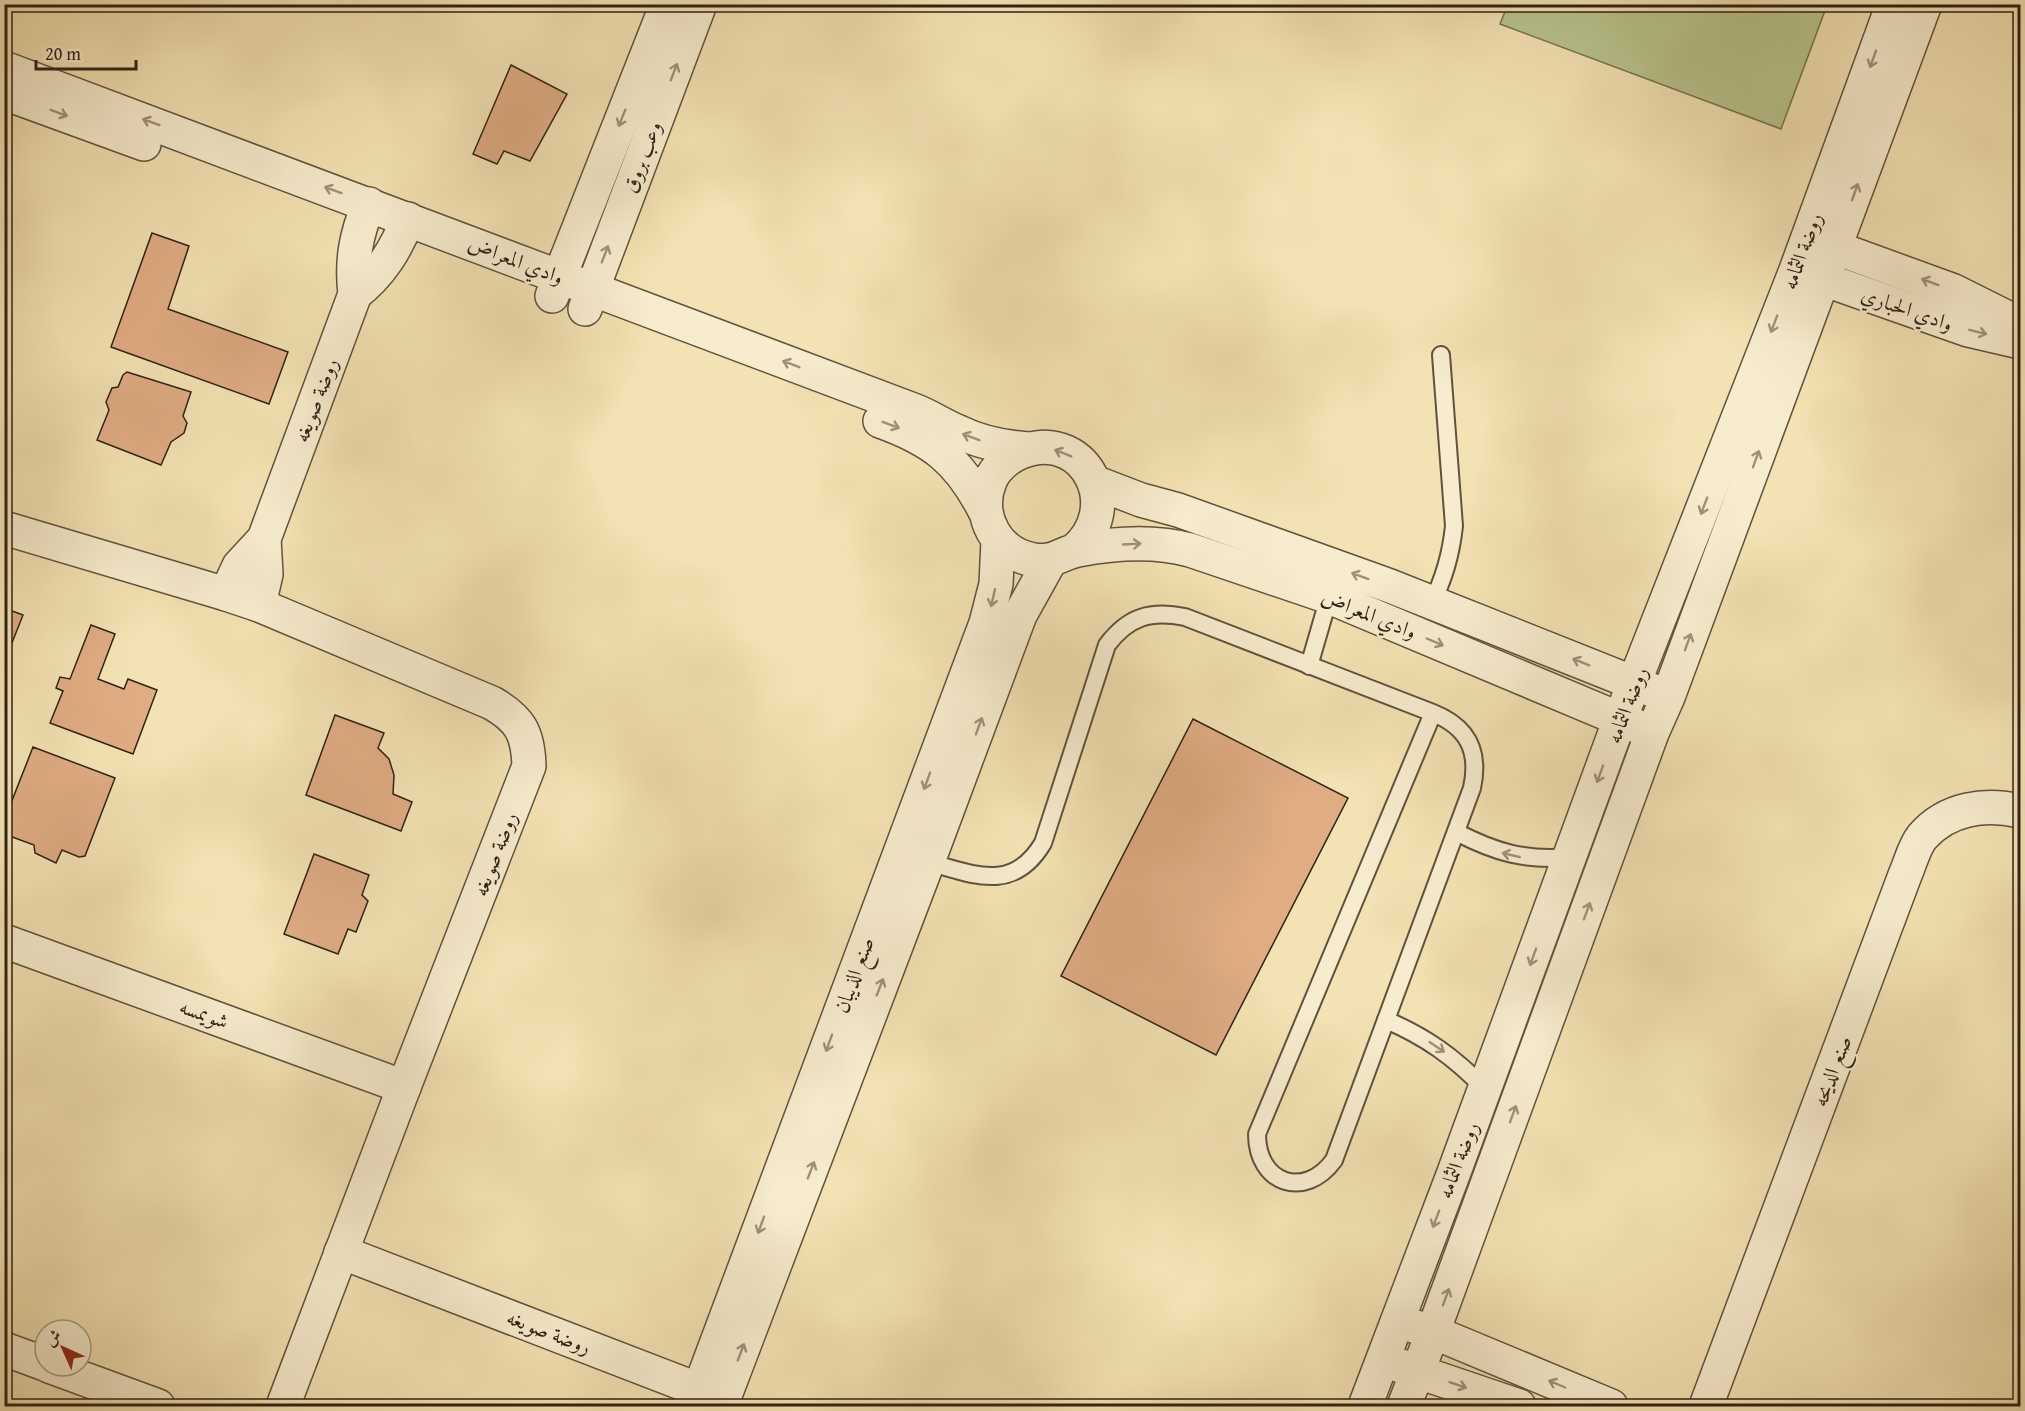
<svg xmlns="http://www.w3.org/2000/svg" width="2025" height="1411" font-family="'Gentium Book Plus',Amiri,serif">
	<rect width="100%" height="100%" fill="#f3e2b3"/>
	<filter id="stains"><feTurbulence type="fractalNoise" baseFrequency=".00333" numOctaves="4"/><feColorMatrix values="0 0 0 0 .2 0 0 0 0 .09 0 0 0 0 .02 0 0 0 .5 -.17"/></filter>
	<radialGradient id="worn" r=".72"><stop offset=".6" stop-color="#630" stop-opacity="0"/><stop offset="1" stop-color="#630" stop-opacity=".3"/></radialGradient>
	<polygon fill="#b9c48e" stroke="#747352" stroke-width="1.5" points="1508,4 1827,4 1827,5 1781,129 1500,24"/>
	<g fill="#dfac84" stroke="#302217" stroke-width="1.5">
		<polygon points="511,65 567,94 530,161 504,151 497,164 473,154"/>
		<polygon points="152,233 189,246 168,309 288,352 269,404 111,347"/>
		<polygon points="127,372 191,392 183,416 187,423 184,433 171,442 161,465 97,440 109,410 106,402 112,388 118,387 123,375"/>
		<polygon points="4,608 23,615 4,663"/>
		<polygon points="91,625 115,634 98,679 124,689 128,679 157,690 133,754 50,723 63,691 56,688 60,677 70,679"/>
		<polygon points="335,715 384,733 378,748 389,759 394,775 393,794 412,802 401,831 306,795"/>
		<polygon points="1193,719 1348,798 1216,1055 1061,976"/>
		<polygon points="33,747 115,778 85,856 79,857 62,850 56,863 35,853 34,845 4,834 4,821"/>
		<polygon points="314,854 369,875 362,895 368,901 356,932 348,929 338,954 284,934"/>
	</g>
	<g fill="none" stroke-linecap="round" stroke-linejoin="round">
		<g stroke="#61523e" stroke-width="20">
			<g id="lane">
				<path d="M1432,602C1445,577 1451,554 1454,526L1441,355"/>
				<polyline points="1309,666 1329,597"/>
				<path d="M1456,832C1495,852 1524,861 1569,857"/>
				<path d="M928,862C975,875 1013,893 1043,843L1107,645C1128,617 1150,610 1185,617L1433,713C1468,727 1480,751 1472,788L1334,1160C1305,1200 1257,1184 1257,1134L1433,713"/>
				<path d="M1386,1020C1426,1037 1454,1057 1485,1089"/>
			</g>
		</g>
		<g stroke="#61523e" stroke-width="36">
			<g id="street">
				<path d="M4,68L916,411C931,417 944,426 959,432C981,443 1004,447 1028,449"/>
				<polyline points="4,93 144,144"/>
				<polyline points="1814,240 1954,291 2020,324"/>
				<polyline points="1803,272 1968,330 2020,342"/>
				<path d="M355,294C381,274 396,249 408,219"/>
				<polyline points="552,296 667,4"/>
				<polyline points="585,309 700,4"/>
				<path d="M880,421C933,440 959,460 985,511"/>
				<polyline points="1094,482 1141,500 1178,510 1390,586 1654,691"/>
				<path d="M4,528L226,594L259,605L492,703C520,719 528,733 529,766L404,1087L283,1406"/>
				<path d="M1074,551C1125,508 1086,432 1027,450C1012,454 996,466 990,481C976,516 997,554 1034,560C1055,563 1061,553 1078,550C1115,543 1153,540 1190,550L1329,597L1641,728"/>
				<path d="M226,594L239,566L264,539L355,294C351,261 356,234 369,204"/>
				<polyline points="259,605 266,574 264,539"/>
				<polyline points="4,941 404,1087"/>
				<polyline points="341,1252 720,1398"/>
				<polyline points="1413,1326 1433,1332 1611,1406"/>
				<polyline points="4,1349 45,1364"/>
				<polyline points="1398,1365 1519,1406"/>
				<polyline points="49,1366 158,1406"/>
				<polyline points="693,1406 986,623 996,584 998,540"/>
				<polyline points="721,1406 928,862 1020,615 1050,561"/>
				<polyline points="1365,1406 1453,1175 1620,719 1796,270 1893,4"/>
				<polyline points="1404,1406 1433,1332 1652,733 1668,697 1925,4"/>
				<path d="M1706,1406L1905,875C1910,864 1914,847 1922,837C1947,808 1985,803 2020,811"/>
			</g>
		</g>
		<use href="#lane" stroke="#f7ecce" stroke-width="16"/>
		<use href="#street" stroke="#f7ecce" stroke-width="33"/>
	</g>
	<defs><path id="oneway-shaft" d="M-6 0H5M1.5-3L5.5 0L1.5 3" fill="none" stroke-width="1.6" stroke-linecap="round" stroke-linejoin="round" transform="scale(1.5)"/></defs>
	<g stroke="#9d917c">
		<use href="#oneway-shaft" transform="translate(1873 59) rotate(110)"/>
		<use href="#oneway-shaft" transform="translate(674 72) rotate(-69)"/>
		<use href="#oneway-shaft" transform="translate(59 113) rotate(20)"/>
		<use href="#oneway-shaft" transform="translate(622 118) rotate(112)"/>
		<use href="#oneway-shaft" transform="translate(151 122) rotate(-160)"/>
		<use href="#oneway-shaft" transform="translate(333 190) rotate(-160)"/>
		<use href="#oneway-shaft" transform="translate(1855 192) rotate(-70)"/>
		<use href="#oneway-shaft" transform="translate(605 254) rotate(-69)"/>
		<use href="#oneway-shaft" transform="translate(1930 282) rotate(-159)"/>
		<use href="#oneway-shaft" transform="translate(1774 324) rotate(111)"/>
		<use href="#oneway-shaft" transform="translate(1978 332) rotate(14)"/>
		<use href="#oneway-shaft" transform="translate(791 364) rotate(-159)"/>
		<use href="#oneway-shaft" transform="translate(891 425) rotate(21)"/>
		<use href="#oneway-shaft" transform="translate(971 437) rotate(-159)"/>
		<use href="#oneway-shaft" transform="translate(1063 453) rotate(-158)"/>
		<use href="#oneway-shaft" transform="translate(1756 459) rotate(-70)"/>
		<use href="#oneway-shaft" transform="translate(1704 506) rotate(111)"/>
		<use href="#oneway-shaft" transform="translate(1132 544) rotate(-3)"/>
		<use href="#oneway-shaft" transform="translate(1360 576) rotate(-160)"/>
		<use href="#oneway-shaft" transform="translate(993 598) rotate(103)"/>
		<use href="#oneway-shaft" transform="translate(1435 642) rotate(23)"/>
		<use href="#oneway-shaft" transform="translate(1688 642) rotate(-70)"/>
		<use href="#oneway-shaft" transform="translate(1581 662) rotate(-158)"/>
		<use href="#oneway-shaft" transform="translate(979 726) rotate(-70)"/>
		<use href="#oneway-shaft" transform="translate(1600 774) rotate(110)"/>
		<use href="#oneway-shaft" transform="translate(927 781) rotate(110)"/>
		<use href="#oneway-shaft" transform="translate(1511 855) rotate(-167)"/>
		<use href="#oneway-shaft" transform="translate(1587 911) rotate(-70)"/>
		<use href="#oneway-shaft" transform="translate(1533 957) rotate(110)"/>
		<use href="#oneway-shaft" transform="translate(880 987) rotate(-69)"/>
		<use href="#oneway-shaft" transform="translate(829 1043) rotate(110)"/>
		<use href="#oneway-shaft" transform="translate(1437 1047) rotate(34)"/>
		<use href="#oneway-shaft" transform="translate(1513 1114) rotate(-70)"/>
		<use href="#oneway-shaft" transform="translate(811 1170) rotate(-69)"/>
		<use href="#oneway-shaft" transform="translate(1436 1219) rotate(111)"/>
		<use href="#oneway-shaft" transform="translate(761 1225) rotate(110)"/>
		<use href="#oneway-shaft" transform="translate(1446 1297) rotate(-70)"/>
		<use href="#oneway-shaft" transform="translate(741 1352) rotate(-69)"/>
		<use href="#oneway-shaft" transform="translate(1557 1384) rotate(-157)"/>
		<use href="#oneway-shaft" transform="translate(1458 1385) rotate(19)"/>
	</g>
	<g text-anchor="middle" stroke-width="4.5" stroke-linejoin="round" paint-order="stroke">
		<g font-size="21" fill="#302217" stroke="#f7ecce">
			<text transform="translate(642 157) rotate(-69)" y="7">وعب بروق</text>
			<text transform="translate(1802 251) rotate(-70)" y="7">روضة الثمامه</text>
			<text transform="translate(516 260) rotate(21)" y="7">وادي المعراض</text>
			<text transform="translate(1907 309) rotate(19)" y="7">وادي الحباري</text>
			<text transform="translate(316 400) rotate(-69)" y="7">روضة صويغه</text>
			<text transform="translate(1369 614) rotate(22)" y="7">وادي المعراض</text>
			<text transform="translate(1627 705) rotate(-69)" y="7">روضة الثمامه</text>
			<text transform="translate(495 854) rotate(-69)" y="7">روضة صويغه</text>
			<text transform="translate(854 975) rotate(-70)" y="7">صنع الذيبان</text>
			<text transform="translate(204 1014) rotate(20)" y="7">شويمسه</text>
			<text transform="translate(1832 1071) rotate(-69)" y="7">صنع الديحه</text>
			<text transform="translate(1458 1160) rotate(-69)" y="7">روضة الثمامه</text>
			<text transform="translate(549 1332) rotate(21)" y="7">روضة صويغه</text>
		</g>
	</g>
	<rect width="2025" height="1411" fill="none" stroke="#f3e2b3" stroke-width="24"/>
	<rect x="6" y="6" width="2013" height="1399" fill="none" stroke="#302217" stroke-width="3"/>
	<rect x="12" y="12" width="2001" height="1387" fill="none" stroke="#302217" stroke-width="1.5"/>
	<g transform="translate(63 1348) rotate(315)"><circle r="28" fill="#f7ecce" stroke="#a79b85" stroke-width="1.5"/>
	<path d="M0-4.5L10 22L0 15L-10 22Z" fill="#8f2418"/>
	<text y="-9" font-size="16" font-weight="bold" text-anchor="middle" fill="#302217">ش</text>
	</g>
	<path d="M36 60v9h100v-9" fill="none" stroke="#302217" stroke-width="3"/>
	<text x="45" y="60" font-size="18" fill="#302217" stroke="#f7ecce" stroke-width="4.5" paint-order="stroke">20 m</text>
	<rect width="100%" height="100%" filter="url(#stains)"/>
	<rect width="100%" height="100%" fill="url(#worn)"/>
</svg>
